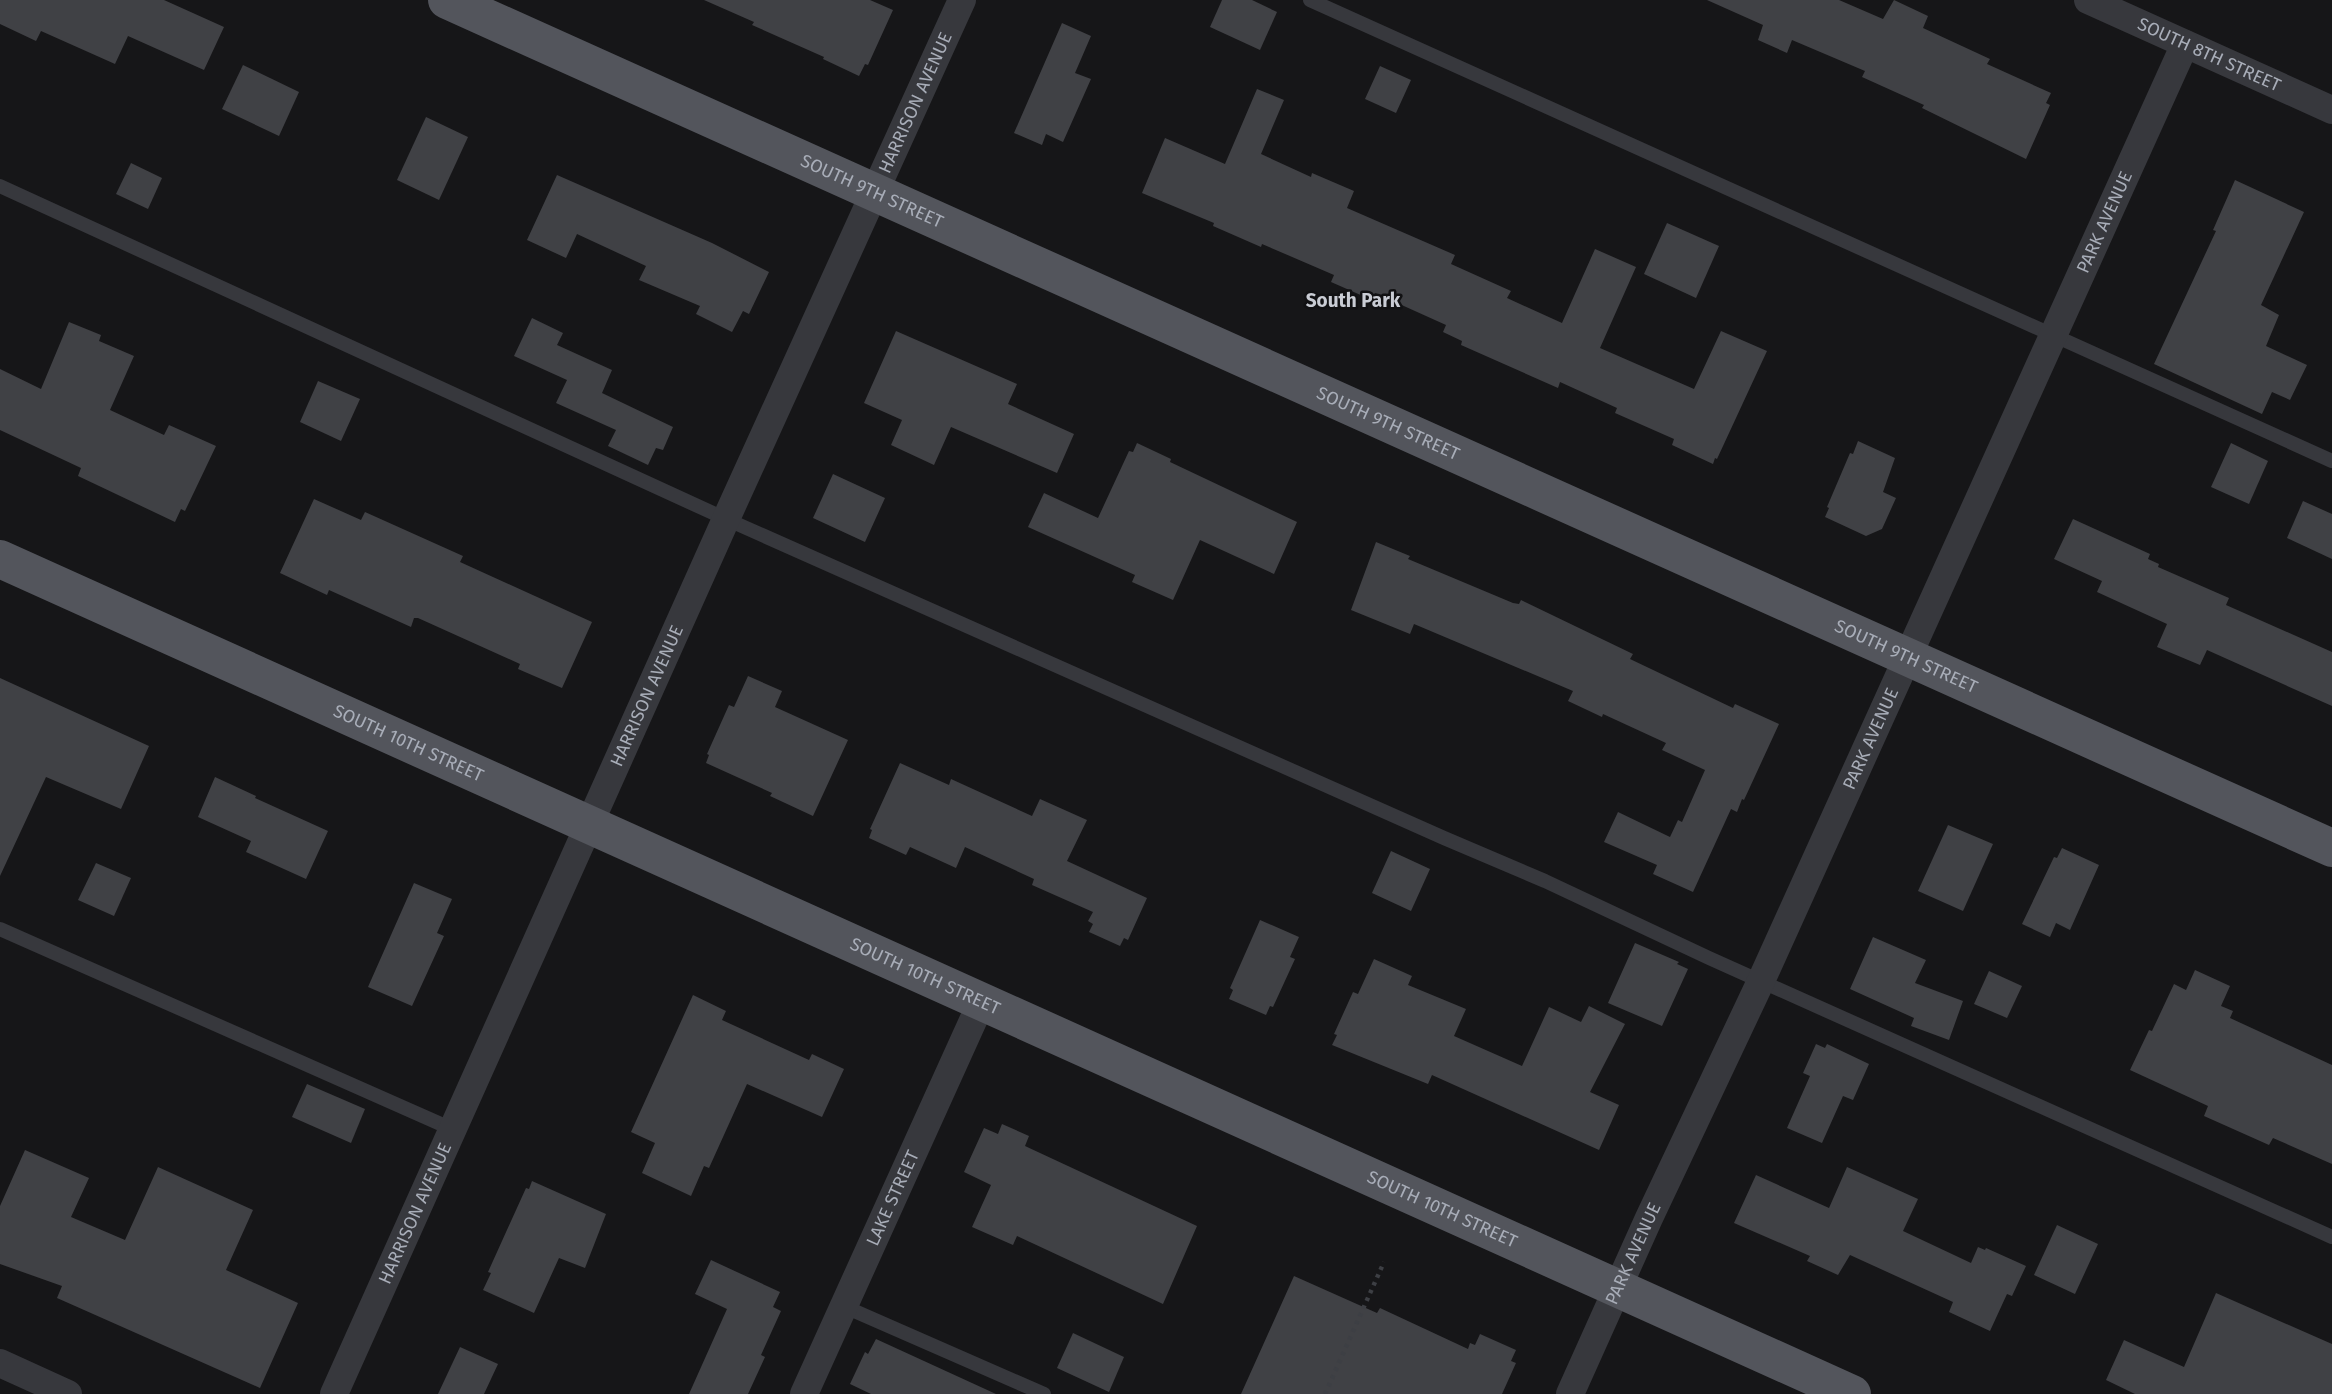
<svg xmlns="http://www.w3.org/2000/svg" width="2332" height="1394" font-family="'Fira Sans',sans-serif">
	<rect width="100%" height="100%" fill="#161618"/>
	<g fill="#404145">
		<polygon points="0,0 164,0 224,27 204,70 128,36 115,64 41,31 36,41 0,24"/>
		<polygon points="704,0 870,0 893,10 868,65 865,64 859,76 823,59 824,57 752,25 754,22"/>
		<polygon points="1222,0 1252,0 1277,12 1260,50 1210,27"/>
		<polygon points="1707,0 1839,0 1883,19 1894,0 1928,16 1923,28 1990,59 1987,64 2051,93 2046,103 2050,105 2026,159 1922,108 1924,105 1862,77 1865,71 1792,40 1787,53 1758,40 1763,25"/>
		<polygon points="1062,23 1091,36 1075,73 1091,79 1063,142 1046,134 1042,145 1014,133"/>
		<polygon points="243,65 299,92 279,136 222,109"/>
		<polygon points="1380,66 1411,80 1396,113 1365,99"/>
		<polygon points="1257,89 1284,100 1261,154 1311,177 1312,173 1354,191 1347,208 1455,255 1451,264 1511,291 1507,298 1562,323 1595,249 1636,267 1600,348 1694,389 1721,331 1767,351 1717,459 1715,458 1713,464 1672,445 1674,439 1615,413 1617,408 1560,382 1558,388 1461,345 1462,341 1443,332 1446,325 1375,293 1372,300 1331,282 1334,275 1262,244 1261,247 1213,226 1214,223 1142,193 1165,138 1225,164"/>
		<polygon points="426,117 468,137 439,200 397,180"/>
		<polygon points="131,163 162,178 148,209 116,194"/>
		<polygon points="557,175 712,243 769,272 749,314 743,311 732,332 696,314 700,306 639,280 646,266 577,234 566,258 527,240"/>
		<polygon points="2235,180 2304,212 2261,305 2279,315 2266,346 2307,365 2290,400 2272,392 2262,414 2154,364 2216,231 2213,230"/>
		<polygon points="1667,223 1719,246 1696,298 1644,274"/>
		<polygon points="532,318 563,333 557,345 612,370 602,393 673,427 663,450 656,448 648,465 608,446 616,430 556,403 567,380 514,356"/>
		<polygon points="69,322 101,335 99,341 134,356 110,410 164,435 169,425 216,446 185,511 181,509 175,522 78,476 81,468 0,430 0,369 41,389"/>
		<polygon points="896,331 1017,384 1008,404 1074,434 1057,473 951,427 934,465 891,445 902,420 864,403"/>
		<polygon points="318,381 360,399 341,441 300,422"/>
		<polygon points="1858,441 1895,458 1883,492 1896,498 1882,529 1866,536 1825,517 1829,508 1827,507 1850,453 1853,454"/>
		<polygon points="1137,443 1171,459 1170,462 1297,522 1274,574 1200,540 1173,600 1132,582 1135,575 1028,527 1044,493 1098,518 1129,451 1133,452"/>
		<polygon points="2231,443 2268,461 2249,504 2211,487"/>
		<polygon points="833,474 885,498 865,542 813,518"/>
		<polygon points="314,499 361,520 365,512 463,556 460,562 592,622 562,688 518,669 520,664 418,618 414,618 411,627 329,590 327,595 280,573"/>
		<polygon points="2303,501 2332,514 2332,559 2287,538"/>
		<polygon points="2073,519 2150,554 2148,559 2159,564 2158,567 2229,598 2226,605 2332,652 2332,706 2207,650 2200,665 2157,647 2167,624 2097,592 2102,581 2054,559"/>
		<polygon points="1376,542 1410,556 1408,559 1513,603 1519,604 1521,600 1633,654 1630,659 1733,708 1735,704 1779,724 1744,800 1742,799 1737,812 1731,809 1693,892 1653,874 1657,865 1604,842 1618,812 1670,837 1678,820 1682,822 1705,770 1662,750 1666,743 1603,714 1602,717 1568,701 1573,691 1414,624 1410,634 1351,610"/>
		<polygon points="748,676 782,691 775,707 848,740 813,816 770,796 772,793 706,763 709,755 707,754 729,705 734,707"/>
		<polygon points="0,678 149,746 121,809 46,777 0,876"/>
		<polygon points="900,763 949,785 951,779 1032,816 1040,799 1087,820 1067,861 1147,898 1128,940 1124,938 1120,946 1089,932 1093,924 1088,921 1093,912 1032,885 1034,879 965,847 956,868 910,847 906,855 869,838 872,830 870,829"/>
		<polygon points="215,777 256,796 255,798 328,831 306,879 246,852 251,841 198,817"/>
		<polygon points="1948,825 1993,844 1963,911 1918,891"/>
		<polygon points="2062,848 2099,865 2070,930 2056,923 2050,937 2022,924 2054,857 2057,858"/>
		<polygon points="1391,851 1430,869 1411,911 1372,893"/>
		<polygon points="96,863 131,878 114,916 78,900"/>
		<polygon points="414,883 452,899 437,933 444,936 412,1006 368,987"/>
		<polygon points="1260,920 1299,937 1290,957 1295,959 1273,1007 1270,1006 1266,1015 1229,999 1233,990 1230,988"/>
		<polygon points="1873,937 1926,960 1915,983 1963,1001 1949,1040 1911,1026 1914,1018 1850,989"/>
		<polygon points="1635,943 1679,962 1677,964 1688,969 1662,1026 1608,1003"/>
		<polygon points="1374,959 1412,976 1408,985 1466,1009 1454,1036 1522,1066 1549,1007 1581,1022 1589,1006 1625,1024 1590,1092 1619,1105 1599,1150 1432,1075 1428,1084 1332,1045 1337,1035 1334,1034 1353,992 1358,994"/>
		<polygon points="2195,970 2230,986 2221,1006 2233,1011 2230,1018 2332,1065 2332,1164 2273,1138 2269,1145 2204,1116 2208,1106 2130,1070 2149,1030 2152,1031 2174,984 2186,990"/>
		<polygon points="1989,971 2022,986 2007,1018 1974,1004"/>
		<polygon points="693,995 726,1011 722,1020 809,1060 812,1054 844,1069 822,1117 747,1084 709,1168 704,1166 691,1196 642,1173 655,1143 631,1132"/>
		<polygon points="1816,1044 1825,1048 1827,1044 1869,1064 1853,1100 1843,1096 1822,1143 1787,1128 1810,1076 1803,1073"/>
		<polygon points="307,1084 365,1109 351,1143 292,1117"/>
		<polygon points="1002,1124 1029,1136 1025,1146 1197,1226 1163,1304 1017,1236 1013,1245 972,1227 991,1185 964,1172 984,1128 998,1134"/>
		<polygon points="25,1150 89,1178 71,1217 125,1240 158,1167 253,1210 226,1270 298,1303 260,1388 57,1298 62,1286 0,1264 0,1206"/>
		<polygon points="1847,1167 1918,1199 1903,1231 1971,1263 1978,1247 1985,1250 1986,1248 2026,1266 2012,1296 2007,1294 1990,1331 1949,1312 1953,1302 1850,1255 1838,1275 1807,1261 1810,1256 1734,1223 1756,1175 1829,1208"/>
		<polygon points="532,1181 606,1214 585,1268 559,1258 534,1313 483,1290 491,1273 488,1272 526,1188 529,1189"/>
		<polygon points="2057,1225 2098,1244 2075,1294 2034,1275"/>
		<polygon points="711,1260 780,1292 773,1307 781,1311 761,1355 765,1357 748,1394 689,1394 727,1309 695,1294"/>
		<polygon points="1294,1276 1377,1313 1380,1308 1468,1349 1470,1343 1475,1345 1480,1334 1516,1350 1511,1361 1516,1363 1502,1394 1241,1394"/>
		<polygon points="2216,1293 2332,1344 2332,1394 2135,1394 2106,1380 2124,1340 2184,1367"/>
		<polygon points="1073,1333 1124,1357 1109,1392 1057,1368"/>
		<polygon points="876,1339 996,1394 871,1394 850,1384 865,1352 868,1354"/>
		<polygon points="460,1347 498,1364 484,1394 438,1394"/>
	</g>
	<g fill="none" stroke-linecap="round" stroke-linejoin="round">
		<polyline stroke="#3d3f44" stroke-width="4.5" stroke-dasharray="3.5 5" stroke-linecap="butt" points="1325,1394 1384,1262"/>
		<g stroke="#37383d" stroke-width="14">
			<polyline points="1310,0 2332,461"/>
			<polyline points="0,186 726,519 1444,838 1545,881 1709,958 2332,1237"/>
			<polyline points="0,929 452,1129"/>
			<polyline points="843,1306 1044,1394"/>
		</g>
		<g stroke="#37383d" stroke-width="28">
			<path id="s1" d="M2088,0L2332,110"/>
			<polyline points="0,1363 68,1394"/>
			<path id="s2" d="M334,1394L726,519L962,0"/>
			<path id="s3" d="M804,1394L981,1003"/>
			<path id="s4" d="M1570,1394L1649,1218L1761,981L2185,44"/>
		</g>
		<g stroke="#53555c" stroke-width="38">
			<path id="s5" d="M447,0L2332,848"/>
			<path id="s6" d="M0,559L1852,1394"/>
		</g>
	</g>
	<g text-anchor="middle" stroke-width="5" stroke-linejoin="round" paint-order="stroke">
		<g font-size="18" fill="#a8adb8" stroke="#111113">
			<text dy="6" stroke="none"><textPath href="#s1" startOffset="133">SOUTH 8TH STREET</textPath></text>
			<text dy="6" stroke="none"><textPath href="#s2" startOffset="1416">HARRISON AVENUE</textPath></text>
			<text dy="6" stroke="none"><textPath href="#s5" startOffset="466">SOUTH 9TH STREET</textPath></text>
			<text dy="6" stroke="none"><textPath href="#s4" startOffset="1288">PARK AVENUE</textPath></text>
			<text dy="6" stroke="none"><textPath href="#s5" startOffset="1032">SOUTH 9TH STREET</textPath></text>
			<text dy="6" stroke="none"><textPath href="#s5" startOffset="1600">SOUTH 9TH STREET</textPath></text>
			<text dy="6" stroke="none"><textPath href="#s2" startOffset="765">HARRISON AVENUE</textPath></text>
			<text dy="6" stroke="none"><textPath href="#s4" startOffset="721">PARK AVENUE</textPath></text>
			<text dy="6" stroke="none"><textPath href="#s6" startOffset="448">SOUTH 10TH STREET</textPath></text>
			<text dy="6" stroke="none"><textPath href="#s6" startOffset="1015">SOUTH 10TH STREET</textPath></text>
			<text dy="6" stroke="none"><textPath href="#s3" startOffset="215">LAKE STREET</textPath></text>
			<text dy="6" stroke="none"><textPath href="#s6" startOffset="1582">SOUTH 10TH STREET</textPath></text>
			<text dy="6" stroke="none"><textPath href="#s2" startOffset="198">HARRISON AVENUE</textPath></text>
			<text dy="6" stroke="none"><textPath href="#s4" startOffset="154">PARK AVENUE</textPath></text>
		</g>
		<g font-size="19" font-weight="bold" fill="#c9ccd4" stroke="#111113">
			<text x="1353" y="307">South Park</text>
		</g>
	</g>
</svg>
